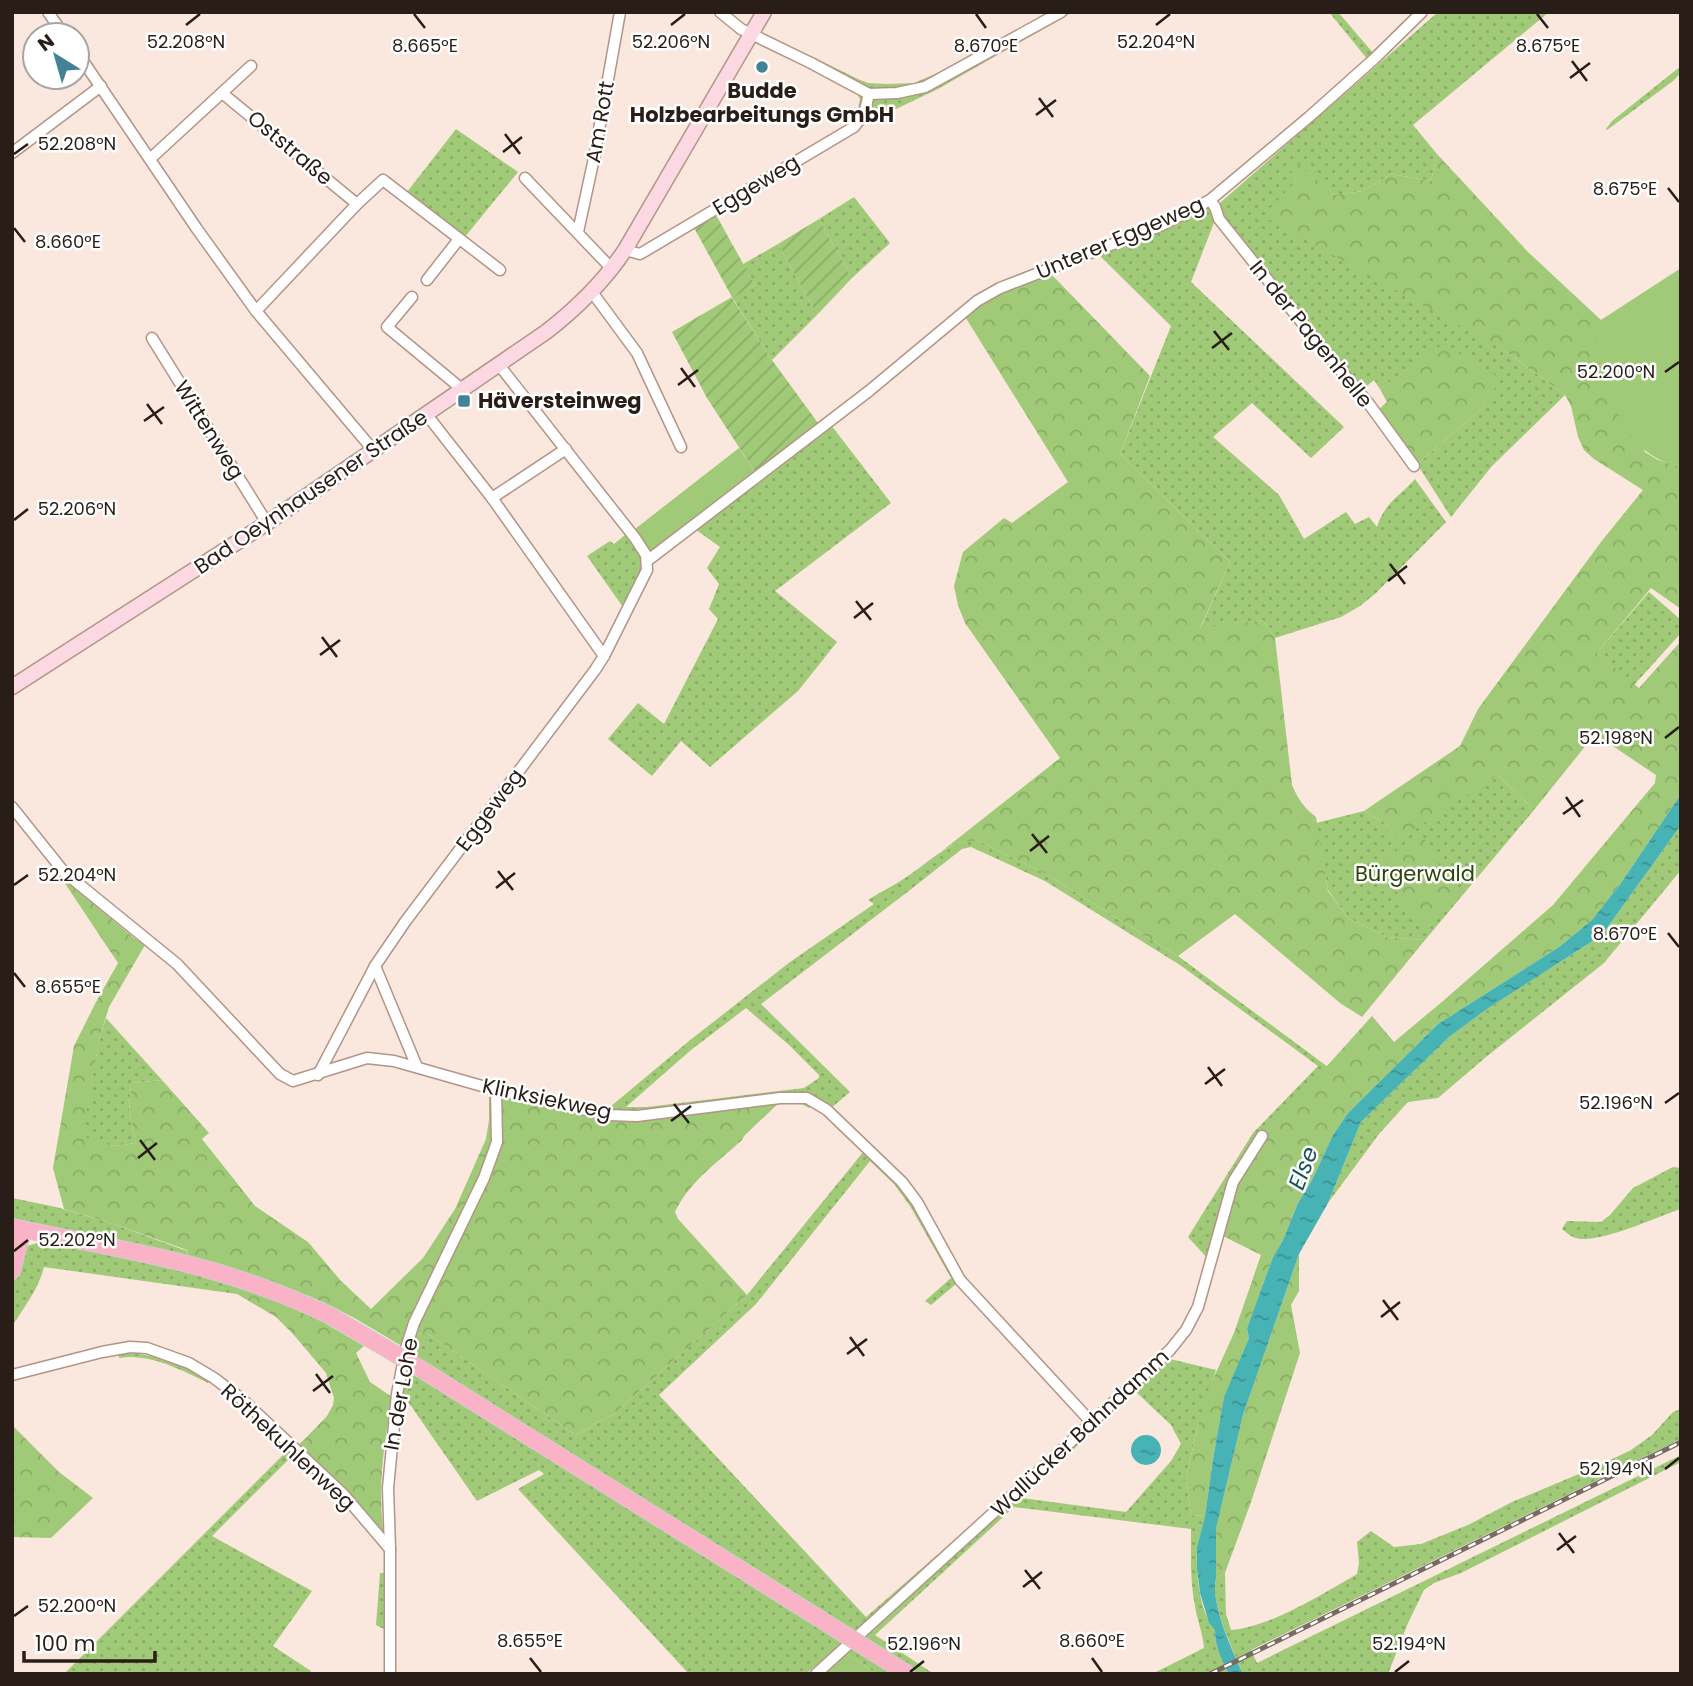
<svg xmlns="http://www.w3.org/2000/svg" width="1693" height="1686" font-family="Poppins,sans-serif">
	<defs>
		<pattern id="grass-dots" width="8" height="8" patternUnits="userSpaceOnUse" patternTransform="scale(1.75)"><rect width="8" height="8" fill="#a0ca77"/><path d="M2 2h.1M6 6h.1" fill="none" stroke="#8aad66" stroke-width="1.8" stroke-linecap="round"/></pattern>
		<pattern id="forest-crowns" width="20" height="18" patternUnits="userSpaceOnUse" patternTransform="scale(1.75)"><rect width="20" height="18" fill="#a0ca77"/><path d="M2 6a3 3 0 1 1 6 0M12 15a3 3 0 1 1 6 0" fill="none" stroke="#8aad66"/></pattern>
		<pattern id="garden-furrows" width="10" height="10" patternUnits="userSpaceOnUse" patternTransform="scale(1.75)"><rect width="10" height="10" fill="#a0ca77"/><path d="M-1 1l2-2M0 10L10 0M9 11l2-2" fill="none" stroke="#8aad66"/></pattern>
		<pattern id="water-ripples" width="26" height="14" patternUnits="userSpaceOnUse" patternTransform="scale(1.75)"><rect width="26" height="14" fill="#48b3b5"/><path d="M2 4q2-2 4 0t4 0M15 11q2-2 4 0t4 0" fill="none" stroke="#3c9192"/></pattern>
	</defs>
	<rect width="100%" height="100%" fill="#fae7de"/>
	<g fill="url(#grass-dots)" fill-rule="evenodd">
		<polygon points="1048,12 1073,12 938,89 858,127 856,118 860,99 856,92 803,64 809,55 860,80 868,83 887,84 914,83 949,68"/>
		<path d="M1329,12H1338L1374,54L1415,12H1429L1376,63L1209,206L1215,220L1191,282L1344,427L1311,458L1252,403L1213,437L1279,495L1304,539L1346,512L1355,524L1369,517L1377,527C1385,502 1399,497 1415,479L1446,522L1376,593L1360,606L1341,617L1275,638L1263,620L1200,629L1230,562L1120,454L1171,326L1098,254L979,303L831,425L891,503L775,591L837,642L798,691L710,767L681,741L652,776L608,739L638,703L664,724L718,619L709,609L719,584L707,568L720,547L695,529L653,563L649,551L865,389L962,307L1163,220L1204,197L1260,153L1368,60Z"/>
		<polygon points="1438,12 1549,12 1413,125 1437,154 1431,181 1391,174 1363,191 1335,195 1287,158 1296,181 1508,353 1565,395 1492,466 1451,517 1417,464 1485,406 1443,345 1380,389 1374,380 1362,390 1223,221 1217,208 1221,202"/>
		<polygon points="1681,66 1681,73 1673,81 1607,130 1606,129 1612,121"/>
		<polygon points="456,129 518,172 464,238 407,192"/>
		<polygon points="854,197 890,243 852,278 819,219"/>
		<polygon points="778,244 817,315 772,360 732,297 755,285 743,264"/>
		<path d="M625,535C637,543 641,553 645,566L625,610L587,556L610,541L614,544Z"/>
		<polygon points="1649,592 1681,620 1681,633 1634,685 1597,653"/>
		<polygon points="1498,775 1534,810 1425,940 1387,937 1348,918 1328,890 1316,823 1364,811 1385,823 1393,836"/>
		<polygon points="1681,825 1681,870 1604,963 1486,1057 1438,1098 1408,1102 1379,1134 1328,1203 1361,1122 1449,1037 1487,1009 1602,935"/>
		<path d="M973,840L981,842L1046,874L1178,956L1328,1067L1263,1137L1210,1261L1188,1237L1253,1133L1318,1066L1180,965L1045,881L971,847L962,849L910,890L761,1004L850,1092L830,1109L816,1101L809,1108L797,1101L598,1117L689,1041L790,962L874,904L868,900C882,891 897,884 911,874C931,860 947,843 973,840ZM746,1008L789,1045L819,1075V1078L804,1088L647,1107H626L691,1050Z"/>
		<polygon points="106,1018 162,1080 131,1083 129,1112 136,1143 113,1146 81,1137 100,1036"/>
		<path d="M868,1146L904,1181L962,1279L1098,1426L1022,1498L1126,1512L1171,1461L1181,1444L1171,1425L1135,1391L1170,1359L1216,1370L1197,1429L1186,1478L1191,1515L1205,1516C1203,1527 1198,1539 1197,1549C1196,1574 1199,1611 1215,1630C1215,1647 1221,1659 1229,1674H1209L1207,1672L1203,1674H1152L1204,1648C1203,1633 1197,1620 1195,1606C1190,1581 1191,1554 1191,1529L1014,1507L875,1635L934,1674H877L847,1654L829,1667L820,1662L806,1674H689L518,1489L544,1474L539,1470L477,1501L402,1393L406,1370L416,1333L428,1334L576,1435L614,1414L747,1295ZM870,1161L894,1184L910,1206L951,1278L925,1301L931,1305L956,1284L1081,1416L1082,1424L1080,1430L866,1617L659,1395L756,1304Z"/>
		<path d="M1673,1167L1681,1168V1209C1659,1216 1597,1245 1576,1238C1571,1237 1566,1232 1562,1229L1567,1221L1601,1222L1610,1215L1633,1188Z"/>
		<polygon points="12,1198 56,1207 108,1222 187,1251 188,1256 12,1218"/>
		<path d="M37,1243C105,1252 174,1266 240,1286L237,1294L44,1267C38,1291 24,1306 12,1327C12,1299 10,1270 27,1246Z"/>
		<path d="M119,1353C154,1353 180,1362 210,1381L208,1383C181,1370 150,1353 119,1358Z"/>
		<path d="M1681,1409V1439L1251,1650L1257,1663L1681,1455V1462L1461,1573L1434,1583L1424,1590L1408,1623L1388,1674H1243C1233,1650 1210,1604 1216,1578L1225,1573L1226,1614L1231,1630C1272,1626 1321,1595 1357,1574L1359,1563L1357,1542L1371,1531L1394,1547L1421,1544L1468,1525L1512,1502L1598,1466L1631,1450L1652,1435L1673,1412Z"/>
		<polygon points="288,1450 293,1455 212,1536 312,1591 273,1646 311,1671 310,1674 64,1674"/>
		<polygon points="380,1573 384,1573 386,1577 386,1630 376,1625"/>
	</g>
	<g fill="url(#forest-crowns)">
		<polygon points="1437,154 1528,252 1601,320 1601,330 1645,452 1658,460 1681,467 1681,609 1651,588 1597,653 1639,688 1681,641 1681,794 1621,883 1592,920 1559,947 1438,1024 1348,1113 1333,1135 1312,1180 1298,1203 1283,1240 1273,1257 1247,1328 1249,1338 1224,1398 1213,1459 1205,1516 1191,1515 1186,1478 1197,1429 1209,1388 1234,1333 1261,1255 1221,1235 1238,1182 1263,1137 1372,1016 1394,1042 1443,1001 1553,905 1655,783 1656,775 1595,734 1534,810 1498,775 1399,839 1393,836 1385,823 1364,811 1460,746 1478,709 1601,542 1643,490 1594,459 1584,450 1578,437 1571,406 1565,395 1508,353 1263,216 1296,181 1286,158 1288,156 1335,195 1363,191 1391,174 1431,181"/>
		<path d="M1050,273L1150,376L1120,454L1230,562L1200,628L1263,620L1275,638L1292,785C1298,799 1304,808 1316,817L1328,891L1348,918L1387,937L1425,940L1362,1017L1340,1003L1235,914L1178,956L1046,874L981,842C966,839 956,844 942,851L1060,758L965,623L958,605L954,586L963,552L1004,518L1012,523L1068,482L964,315L1002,291Z"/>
		<polygon points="1443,344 1501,378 1485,406 1417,464 1378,410 1387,402 1380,389"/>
		<polygon points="1421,833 1458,898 1424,934 1379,864"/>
		<path d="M60,876L134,938L145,945L109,1007L100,1036L82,1136L113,1146L136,1143L129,1112L131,1083L162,1080L209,1133L202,1139L255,1206L308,1242L341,1281L371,1309L423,1258L455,1209L486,1139L489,1120V1097L517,1098L598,1117L782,1100L744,1136L742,1140C718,1162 689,1182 675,1212L678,1219L747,1295L614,1414L576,1435L428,1334L416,1333L408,1327L400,1345C376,1331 351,1315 325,1303C281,1283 234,1270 188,1256L187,1250L108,1222L64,1209L53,1168L74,1046L96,1002L118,963Z"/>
		<polygon points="1299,1254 1299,1291 1291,1305 1300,1353 1251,1502 1225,1573 1216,1578 1216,1529 1243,1415"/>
		<path d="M240,1286L304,1311L364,1346L356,1353L370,1382L392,1397C384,1446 377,1486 384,1536L349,1492L298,1446L327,1416L333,1405L334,1398L326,1373L293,1334L276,1317L237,1294Z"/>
		<polygon points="12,1425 59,1472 93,1498 51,1538 12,1537"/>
	</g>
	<g fill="#a0ca77">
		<path d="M1681,268V467C1619,454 1611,391 1595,340L1601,330V320Z"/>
		<polygon points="739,448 755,472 654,551 649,551 635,529"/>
		<polygon points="847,1654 877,1674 821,1674"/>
	</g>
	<g fill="url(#garden-furrows)">
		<polygon points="716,215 755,285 732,298 772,360 818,423 755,472 707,398 672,332 732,297 693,226"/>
		<polygon points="819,219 852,278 817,315 778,244"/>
	</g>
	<g fill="url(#water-ripples)">
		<path d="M1681,794V825L1602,935L1487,1009L1449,1037L1361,1122L1328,1203L1299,1254L1243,1415L1216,1529V1578C1210,1603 1232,1650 1243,1674H1229C1221,1659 1215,1647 1215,1630L1209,1623L1200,1593L1197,1569V1547L1205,1516L1213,1459L1224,1397L1249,1338L1247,1328L1273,1257L1283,1240L1298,1203L1312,1180L1333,1135L1348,1113L1438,1024L1559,947L1592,920L1621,883Z"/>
		<circle cx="1146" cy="1450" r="15"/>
	</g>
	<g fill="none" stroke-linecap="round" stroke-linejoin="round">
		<g stroke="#b29587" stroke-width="13">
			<g id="street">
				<polyline points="48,12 64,35"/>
				<polyline points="720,12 741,29 811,63 869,94 897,93 925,87 1061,12"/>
				<polyline points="77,52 197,229 256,311 374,451"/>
				<polyline points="222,93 357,204 383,180 500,270"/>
				<polyline points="12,153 101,86"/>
				<polyline points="150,159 251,66"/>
				<polyline points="525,178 612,269"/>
				<polyline points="1210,200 1215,207 1219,219 1331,359 1369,404 1414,466"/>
				<polyline points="578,232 594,158 620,12"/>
				<polyline points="625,250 640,254 854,127 864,114 869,94"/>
				<polyline points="427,280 459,239"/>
				<polyline points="592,292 637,353 681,447"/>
				<polyline points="412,297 387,327 463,390"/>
				<polyline points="256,311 357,204"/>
				<polyline points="152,338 267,523"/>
				<polyline points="427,415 492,498 604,656"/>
				<polyline points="492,498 566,449"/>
				<polyline points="647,561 869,391 977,301 1000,288 1162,225 1210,200 1309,117 1374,59 1422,12"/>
				<polyline points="12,807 64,872 177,964 280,1074 293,1081 367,1058 394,1061 496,1090 608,1115 637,1116 780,1098 807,1098 827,1110 902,1182 917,1202 960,1280 1092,1423"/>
				<polyline points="375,966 417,1067"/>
				<polyline points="318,1075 375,966 405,922 595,670 604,656 647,570 646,555 635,538 499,365"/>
				<polyline points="12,1375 102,1352 130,1347 147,1348 189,1363 214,1378 243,1400 344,1495 390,1549"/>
				<polyline points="390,1674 390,1549 388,1488 397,1394 406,1348 414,1323 484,1178 497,1142 496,1090"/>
				<polyline points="816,1674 1025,1484 1170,1350 1186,1330 1198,1307 1233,1182 1262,1136"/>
			</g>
		</g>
		<g stroke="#b29587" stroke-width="17">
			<path id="secondary" d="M12,687L267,523L546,332C577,308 603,283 625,250L764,12"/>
		</g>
		<g stroke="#d0cdcc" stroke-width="18">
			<g id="primary">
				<path d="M12,1227C77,1241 142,1251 206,1269C249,1281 291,1297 331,1316"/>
				<polyline points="12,1271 23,1229"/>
				<polyline points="421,1369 788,1599"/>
			</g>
		</g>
		<use href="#street" stroke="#fff" stroke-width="10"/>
		<use href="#secondary" stroke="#fcd8e3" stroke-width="14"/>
		<use href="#primary" stroke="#fab2c7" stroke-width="16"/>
		<g stroke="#796b64" stroke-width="5">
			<polyline id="rail" points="1210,1674 1681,1442"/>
		</g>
		<use href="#rail" stroke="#fff" stroke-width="2.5" stroke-dasharray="8" stroke-linecap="butt"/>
		<g stroke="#d0cdcc" stroke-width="18" stroke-linecap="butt">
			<g id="primary-bridge">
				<polyline points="331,1316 421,1369"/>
				<polyline points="788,1599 908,1674"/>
			</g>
		</g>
		<use href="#primary-bridge" stroke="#fab2c7" stroke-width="16"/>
	</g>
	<path fill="none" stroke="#281d17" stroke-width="2.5" d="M414,14L425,28M976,14L986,28M1537,14L1548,28M186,25L200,14M671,25L685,14M1156,25L1170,14M1572,61L1587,81M1570,78L1590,63M1039,98L1053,117M1036,115L1056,100M505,134L520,154M503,152L522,137M14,154L28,144M1668,188L1679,202M14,228L25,242M1214,331L1229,350M1212,348L1232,333M681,368L695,387M1665,372L1679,362M678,385L698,370M147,404L162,424M144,421L164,407M14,520L28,509M1390,564L1405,584M1388,581L1407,566M856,601L871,620M854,618L873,603M322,637L337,657M320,655L340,640M1665,738L1679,727M1566,797L1580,817M1563,814L1583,800M1032,834L1047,853M1030,851L1049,836M498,871L513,890M14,885L28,875M496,888L515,873M1668,933L1679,947M14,973L25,987M1208,1067L1222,1086M1205,1084L1225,1069M1665,1103L1679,1093M674,1104L689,1123M671,1121L691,1106M140,1140L155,1160M138,1158L157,1143M14,1251L28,1240M1383,1300L1398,1320M1381,1317L1400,1302M850,1337L864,1356M847,1354L867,1339M316,1374L330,1393M313,1391L333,1376M1665,1469L1679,1458M1559,1533L1574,1553M1557,1550L1576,1536M1025,1570L1040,1589M1023,1587L1042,1572M14,1616L28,1606M530,1658L541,1672M1092,1658L1102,1672M910,1672L924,1661M1395,1672L1409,1661"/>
	<g fill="#428196" stroke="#fff" stroke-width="2.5">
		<circle cx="762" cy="67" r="7"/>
		<rect x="457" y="394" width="14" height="14" rx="3.5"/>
	</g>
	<g text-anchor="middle" stroke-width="5" stroke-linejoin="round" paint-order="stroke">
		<g font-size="21" font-weight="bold" fill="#281d17" stroke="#fff">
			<text x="762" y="98">Budde<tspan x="762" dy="24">Holzbearbeitungs GmbH</tspan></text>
			<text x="478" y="408" text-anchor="start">Häversteinweg</text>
		</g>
		<g font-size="21" fill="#281d17" stroke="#fff">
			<text transform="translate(600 122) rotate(-80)" y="7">Am Rott</text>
			<text transform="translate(290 148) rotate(40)" y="7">Oststraße</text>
			<text transform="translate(756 185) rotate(-31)" y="7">Eggeweg</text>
			<text transform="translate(1120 238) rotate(-23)" y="7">Unterer Eggeweg</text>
			<text transform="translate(1311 334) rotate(51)" y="7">In der Pagenhelle</text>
			<text transform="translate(209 430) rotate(58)" y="7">Wittenweg</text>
			<text transform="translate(311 492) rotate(-34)" y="7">Bad Oeynhausener Straße</text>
			<text transform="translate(490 810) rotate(-53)" y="7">Eggeweg</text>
			<text transform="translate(547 1099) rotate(12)" y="7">Klinksiekweg</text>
			<text transform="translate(401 1394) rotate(-80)" y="7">In der Lohe</text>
			<text transform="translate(1080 1433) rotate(-43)" y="7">Wallücker Bahndamm</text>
			<text transform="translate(288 1447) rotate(43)" y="7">Röthekuhlenweg</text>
		</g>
		<g font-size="21" fill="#2b4608" stroke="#fff">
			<text x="1415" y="881">Bürgerwald</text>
		</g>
		<g font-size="23" font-style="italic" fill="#175456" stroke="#fff">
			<text transform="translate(1303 1168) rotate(-69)" y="8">Else</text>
		</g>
	</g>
	<g font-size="18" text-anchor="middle" fill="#281d17" stroke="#fff" stroke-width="5" stroke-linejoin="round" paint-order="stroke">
		<text x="186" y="48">52.208°N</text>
		<text x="671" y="48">52.206°N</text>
		<text x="1156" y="48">52.204°N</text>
		<text x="425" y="52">8.665°E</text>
		<text x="986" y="52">8.670°E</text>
		<text x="1548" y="52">8.675°E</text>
		<text x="77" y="150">52.208°N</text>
		<text x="1625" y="195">8.675°E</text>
		<text x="68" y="248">8.660°E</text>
		<text x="1616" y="378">52.200°N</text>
		<text x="77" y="515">52.206°N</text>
		<text x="1616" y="744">52.198°N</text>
		<text x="77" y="881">52.204°N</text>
		<text x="1625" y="940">8.670°E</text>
		<text x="68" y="993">8.655°E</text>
		<text x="1616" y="1109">52.196°N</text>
		<text x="77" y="1246">52.202°N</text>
		<text x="1616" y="1475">52.194°N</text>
		<text x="77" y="1612">52.200°N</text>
		<text x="530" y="1647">8.655°E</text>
		<text x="1092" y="1647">8.660°E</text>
		<text x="924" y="1650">52.196°N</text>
		<text x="1409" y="1650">52.194°N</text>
	</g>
	<rect width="1693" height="1686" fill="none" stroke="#281d17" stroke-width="28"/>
	<g transform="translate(56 56) rotate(323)"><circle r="33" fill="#ffffff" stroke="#a9a5a2" stroke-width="2"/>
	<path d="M0-5L12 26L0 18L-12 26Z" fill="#428196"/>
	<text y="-10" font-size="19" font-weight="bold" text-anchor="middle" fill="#281d17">N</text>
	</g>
	<path d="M24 1651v10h131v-10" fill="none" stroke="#281d17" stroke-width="3.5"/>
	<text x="35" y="1651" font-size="21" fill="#281d17" stroke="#ffffff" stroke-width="5" paint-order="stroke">100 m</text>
</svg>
